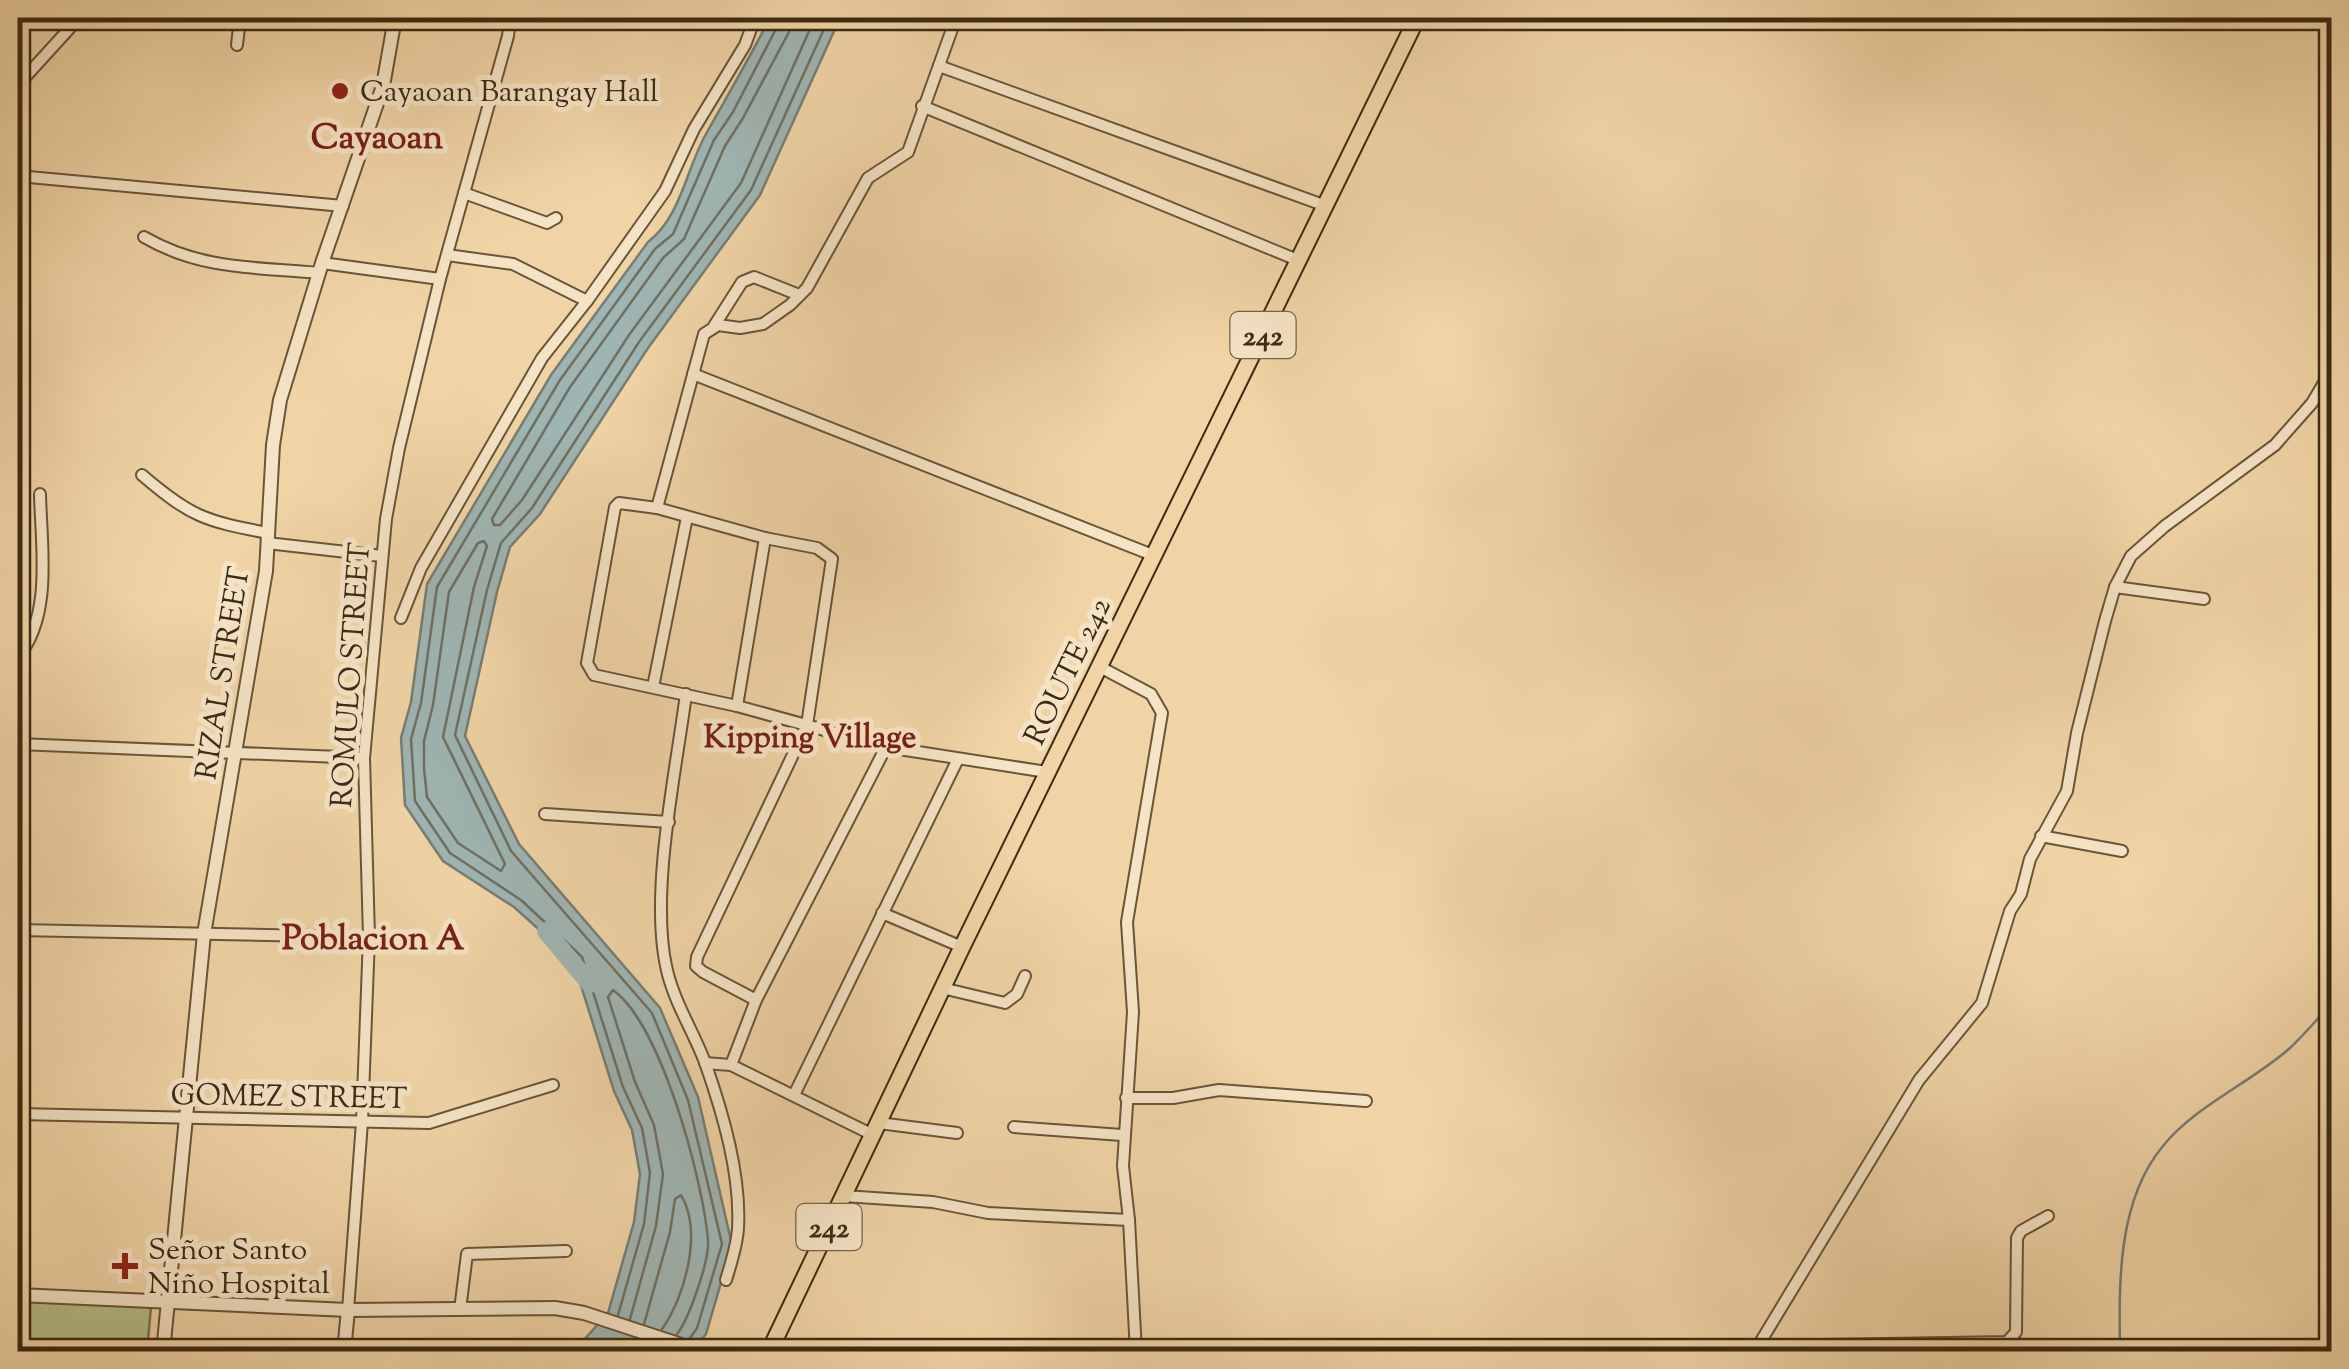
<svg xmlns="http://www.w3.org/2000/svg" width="2349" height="1369" font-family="'Sorts Mill Goudy',serif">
	<rect width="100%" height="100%" fill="#f0d4a6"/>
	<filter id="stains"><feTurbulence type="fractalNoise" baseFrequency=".002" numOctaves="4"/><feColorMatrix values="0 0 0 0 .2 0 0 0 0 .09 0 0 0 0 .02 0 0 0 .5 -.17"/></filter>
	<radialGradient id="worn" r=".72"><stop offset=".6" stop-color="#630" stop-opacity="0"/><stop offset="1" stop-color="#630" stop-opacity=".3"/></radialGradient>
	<polygon fill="#b6bd89" stroke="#79744e" stroke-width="2.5" points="18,1301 151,1307 147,1351 18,1351"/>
	<path fill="#9fb5b3" stroke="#777e73" stroke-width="2.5" d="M770,18H840L760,195L648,348L540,514L510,547L497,592L465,736L519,844L660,1008L698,1097L732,1245L706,1334L692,1351H574L608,1313L634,1222L640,1174L632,1130L614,1091L573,960L514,907L443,861L405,805L401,738L411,702L427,584L551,375L648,242C681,217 686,169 706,134C728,95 750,57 770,18Z"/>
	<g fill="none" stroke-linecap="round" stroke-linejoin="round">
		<g stroke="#6e7063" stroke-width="2.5">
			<polyline points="792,18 789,32 743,118 725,146 684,239 663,258 570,387 492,519 494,525 500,525 522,500 629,335 741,183 815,18"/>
			<polygon points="484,541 487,546 474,587 443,737 505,864 501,871 458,843 427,797 424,768 424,741 433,705 449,592 478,543"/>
			<polyline points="618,1315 644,1224 650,1173 642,1128 623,1087 582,957 521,900 450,853 415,801 411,739 421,703 437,587 560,380 655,249 673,234 714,140 733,112 778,25 779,18"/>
			<path d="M630,1319L656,1226L663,1174L654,1125L635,1082L608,997L613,990C661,1024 703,1180 708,1240C710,1259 689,1319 677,1334"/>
			<path d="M644,1324L670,1232L675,1199L681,1195C703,1231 685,1297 662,1329"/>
			<polyline points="690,1338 697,1328 722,1244 688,1100 652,1013 511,851 455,735 487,590 501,543 532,508 639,342 751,190 829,18"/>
		</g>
		<path stroke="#777e73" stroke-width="2.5" d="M2120,1352C2119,1284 2117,1201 2163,1146C2195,1106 2252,1082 2290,1048C2305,1034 2318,1018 2332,1003"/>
		<polyline stroke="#9fb5b3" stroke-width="18" points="546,931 590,984"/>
		<g stroke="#695538" stroke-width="14">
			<g id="minor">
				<polyline points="237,45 240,18"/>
				<polyline points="939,66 1326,206"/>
				<polyline points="18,85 79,18"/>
				<polyline points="922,106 1300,261"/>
				<polyline points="18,176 343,206"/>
				<polyline points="464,193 547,223 556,218"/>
				<path d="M144,237C201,270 254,267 319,273"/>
				<polyline points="447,255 513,264 587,301"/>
				<polyline points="322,263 440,279"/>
				<polyline points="714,326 742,282 754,277 799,295"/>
				<polyline points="693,374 1155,556"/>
				<path d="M142,475C191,517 205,521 268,533"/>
				<polyline points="657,508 704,334 718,325 740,328 763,324 790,305 807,288 868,178 908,152 956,18"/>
				<polyline points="267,543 382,556"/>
				<polyline points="2115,587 2204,599"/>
				<polyline points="401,618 421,568 542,358 587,301 665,191 694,129 745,45 755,18"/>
				<path d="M18,657C53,615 41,545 40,494"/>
				<polyline points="1100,667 1151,694 1162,713 1127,922 1133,1012 1123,1166 1129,1220 1136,1352"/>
				<polyline points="653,687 687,517"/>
				<path d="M686,694C676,771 650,891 666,966C673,1001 694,1032 706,1065C723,1114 741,1175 738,1228C737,1246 731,1263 726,1280"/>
				<polyline points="737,706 765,538"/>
				<polyline points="18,744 364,758"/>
				<polyline points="545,814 669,822"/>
				<polyline points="2041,836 2122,851"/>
				<polyline points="882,913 962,947"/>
				<polyline points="18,930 369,937"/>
				<polyline points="942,988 1005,1003 1017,994 1025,976"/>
				<polyline points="756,1000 703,972 696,966 697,957 807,725 832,559 817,548 765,538 657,508 619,503 615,507 587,663 594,675 737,706 886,747 1047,772"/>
				<polyline points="705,1063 731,1065 873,1135"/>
				<polyline points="731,1065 756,1000 886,747"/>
				<polyline points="794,1095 958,759"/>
				<polyline points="1126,1098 1173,1098 1219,1090 1366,1101"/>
				<polyline points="18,1114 429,1123 553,1085"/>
				<polyline points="879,1123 957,1133"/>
				<polyline points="1014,1127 1122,1135"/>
				<polyline points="844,1196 933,1202 988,1213 1129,1220"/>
				<polyline points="348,1310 362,1122 369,937 364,758 386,519 399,448 440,279 508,36 510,18"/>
				<polyline points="460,1310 467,1254 566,1251"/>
				<polyline points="1758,1346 1919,1080 1982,1003 2010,911 2021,894 2030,859 2067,791 2077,733 2105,621 2115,587 2131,556 2165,526 2275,445 2312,403 2332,369"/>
				<polyline points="1731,1352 1758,1346 2007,1342 2016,1332 2017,1238 2021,1231 2048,1216"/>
			</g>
		</g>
		<g stroke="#695538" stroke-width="16">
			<g id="tertiary">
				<polyline points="18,1295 348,1310 555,1308 584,1313 703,1352"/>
				<polyline points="163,1352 204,934 266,571 273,445 280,400 322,263 383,86 395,18"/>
				<polyline points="344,1352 348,1310"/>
			</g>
		</g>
		<g stroke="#3c2b13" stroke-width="19">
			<polyline id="primary" points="769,1352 962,947 1417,18"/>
		</g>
		<use href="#minor" stroke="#f5e3c5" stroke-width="10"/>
		<use href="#tertiary" stroke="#f5e3c5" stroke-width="12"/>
		<use href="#primary" stroke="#f0d4a6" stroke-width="15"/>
	</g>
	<g fill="#8f2418" stroke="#f5e3c5" stroke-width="4">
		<circle cx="340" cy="91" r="10"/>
		<path d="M120 1251h10v10h10v10h-10v10h-10v-10h-10v-10h10z"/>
	</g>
	<g text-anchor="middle" stroke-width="10" stroke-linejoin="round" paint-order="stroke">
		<g fill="#f5e3c5" stroke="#746248" stroke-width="2.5">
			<rect x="1230.5" y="312" width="65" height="46" rx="8"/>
			<rect x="796.5" y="1204" width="65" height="46" rx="8"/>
		</g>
		<g font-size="28" font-weight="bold" fill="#3c2b13">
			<text x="1263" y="345">242</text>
			<text x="829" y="1237">242</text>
		</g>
		<g font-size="30" fill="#3c2b13" stroke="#f5e3c5" text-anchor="start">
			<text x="360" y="101">Cayaoan Barangay Hall</text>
			<text x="148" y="1259">Señor Santo<tspan x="148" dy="34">Niño Hospital</tspan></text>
		</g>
		<g font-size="30" fill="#3c2b13" stroke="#f5e3c5">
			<text transform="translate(1067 671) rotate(-64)" y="10">ROUTE 242</text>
			<text transform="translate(222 673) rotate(-81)" y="10">RIZAL STREET</text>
			<text transform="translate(350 675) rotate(-86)" y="10">ROMULO STREET</text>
			<text transform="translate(289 1096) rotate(1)" y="10">GOMEZ STREET</text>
		</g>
		<g font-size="32" font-weight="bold" fill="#7a1f14" stroke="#f5e3c5">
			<text x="810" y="747">Kipping Village</text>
		</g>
		<g font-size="35" font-weight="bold" fill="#7a1f14" stroke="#f5e3c5">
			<text x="377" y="148">Cayaoan</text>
			<text x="373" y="949">Poblacion A</text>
		</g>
	</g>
	<rect width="2349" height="1369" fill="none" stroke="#f0d4a6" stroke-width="60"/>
	<rect x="20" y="20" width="2309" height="1329" fill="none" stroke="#3c2b13" stroke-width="5"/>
	<rect x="30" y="30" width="2289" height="1309" fill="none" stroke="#3c2b13" stroke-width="2.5"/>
	<rect width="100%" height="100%" filter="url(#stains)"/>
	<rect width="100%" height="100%" fill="url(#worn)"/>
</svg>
